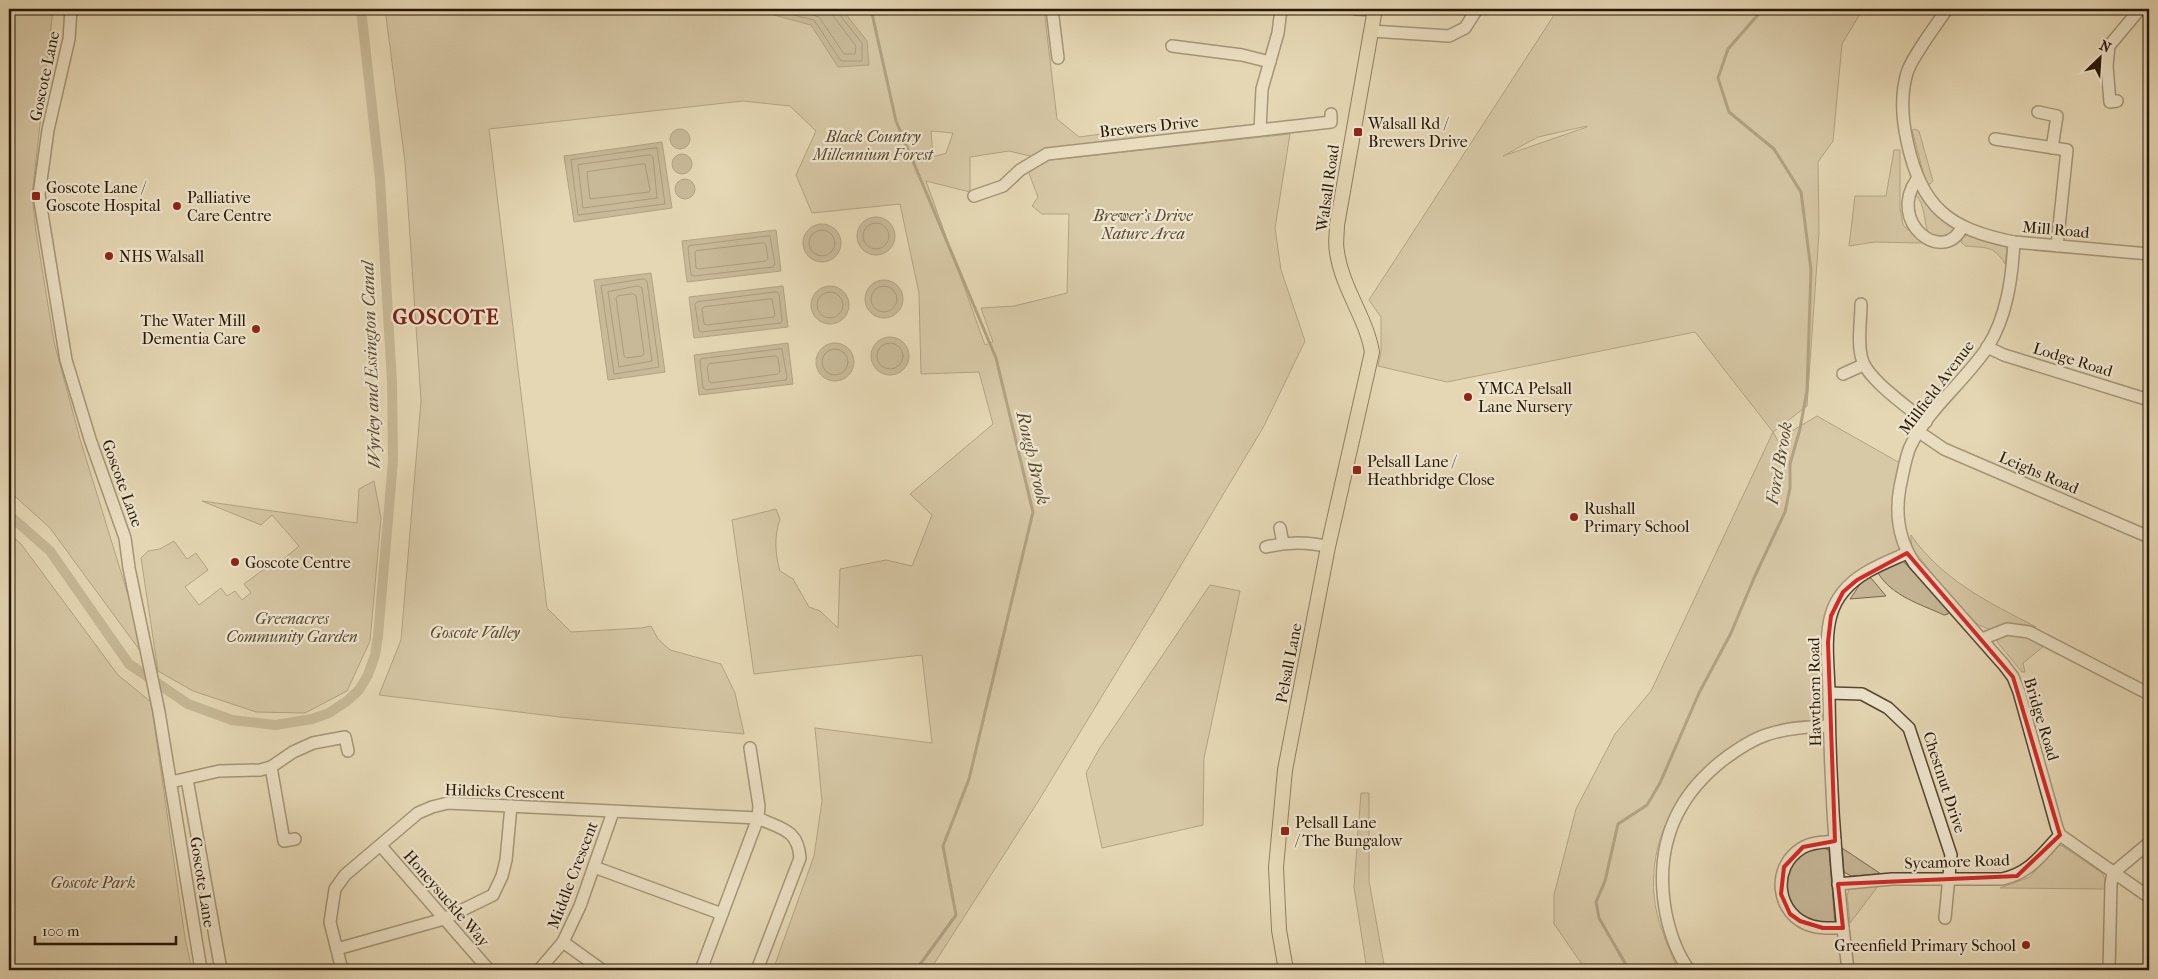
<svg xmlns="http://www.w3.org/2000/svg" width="2158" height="979" font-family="'IM FELL French Canon',serif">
	<rect width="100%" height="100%" fill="#e5d7b4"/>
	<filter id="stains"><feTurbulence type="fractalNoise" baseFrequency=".004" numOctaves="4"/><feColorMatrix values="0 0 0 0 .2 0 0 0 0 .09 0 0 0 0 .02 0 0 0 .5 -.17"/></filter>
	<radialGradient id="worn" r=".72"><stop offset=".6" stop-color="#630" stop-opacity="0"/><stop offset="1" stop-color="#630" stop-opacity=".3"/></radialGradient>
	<g fill="#c5b696" stroke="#76664c" fill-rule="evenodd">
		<polygon points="9,9 53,9 32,195 36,231 54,342 80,439 149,663 50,528 9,491"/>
		<path d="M385,9H1044L1057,119L1079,137L1145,128L1149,137L1047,151L1034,157L1009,151L970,157V192L926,181L985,345L993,342L981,308L1014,306L1067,293L1069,214H1042L1032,206L1038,197L1027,168L1042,161L1290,134L1275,228L1281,270L1305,341L1264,426L1156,607L1039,800L930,970H773L814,856L822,801L815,728L932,743L922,655L754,674L732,520L776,509L780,519C774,536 775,554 780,571L793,579L809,607L820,611L838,628L840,569L886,560L912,566L932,515L910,494L993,424L979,372L921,374L919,293L900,204L812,213L796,175L816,131L790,106L743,101L489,129L547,608L571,632L641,628L651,626L658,639L670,650L721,664L735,693L744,734L560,717L379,695L401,640L421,401L405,162ZM931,131L953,133L946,153L933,157Z"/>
		<path d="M1558,9H1863L1842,44L1833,141L1818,162L1819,233L1807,406L1773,432L1782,448L1787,434L1817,416L1900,463L1893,515L1899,548L1896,553L1830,606L1824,720C1812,721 1798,720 1786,723C1710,743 1647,813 1654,895C1656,921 1668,946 1678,970H1586L1554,924V895L1576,809L1615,734L1651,691L1773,432L1695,332L1447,382L1378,366L1381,352V317L1369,300ZM1587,126V127L1503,156L1538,137Z"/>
		<polygon points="1915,129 1919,131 1933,181 1930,184 1926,183 1912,130"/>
		<polygon points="1894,150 1900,150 1900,208 1903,225 1922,243 1875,242 1849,246 1855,196 1886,196"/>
		<path d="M1918,191L1933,211L1954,229L1949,237L1928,234C1924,221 1925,205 1916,195Z"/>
		<path d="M1967,235L2003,245L2007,249L2005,264C1994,245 1985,248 1965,246L1961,242L1962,238Z"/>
		<polygon points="374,481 381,518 370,641 347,691 305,713 256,712 193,691 158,671 141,558 148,551 160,549 174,541 187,559 196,553 208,570 185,587 199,605 221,588 227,596 235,591 242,600 251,593 244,584 271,564 278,564 299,546 272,515 261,525 202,501 357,523 359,489"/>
		<polygon points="9,533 21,544 118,675 151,702 185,938 192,970 9,970"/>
		<path d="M1911,535C1942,580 1988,602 2036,627L2011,625L1988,629L1977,624L1943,587L1911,547Z"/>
		<path d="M1903,561L1949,610L1948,614L1944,615C1920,604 1892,596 1878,573L1879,570Z"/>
		<polygon points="1865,577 1871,578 1886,596 1850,599"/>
		<polygon points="1210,585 1240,591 1204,758 1203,825 1102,848 1086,773 1099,749"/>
		<polygon points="2006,634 2018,634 2044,646 2023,663 2025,672 2022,672 1998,643 1997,640"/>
		<polygon points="1361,793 1369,793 1369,881 1385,970 1367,970 1354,887"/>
		<polygon points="2061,845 2102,873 2105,879 2105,889 2000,888 2030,877 2054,849"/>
		<path d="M1821,847L1829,850L1835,924C1818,924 1808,920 1793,911C1779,878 1786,857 1821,847Z"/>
		<polygon points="1842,848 1881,874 1851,876 1844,872"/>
		<polygon points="1878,886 1850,923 1847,895 1850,888"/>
	</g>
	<g fill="#a49577" stroke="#726248">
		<polygon points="751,9 842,9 867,41 869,65 838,67 811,25"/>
		<circle cx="680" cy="139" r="10"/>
		<polygon points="662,142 672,208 574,222 564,156"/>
		<circle cx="682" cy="164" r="10"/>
		<circle cx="685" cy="189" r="10"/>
		<circle cx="876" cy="236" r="19"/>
		<circle cx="822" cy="243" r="19"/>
		<polygon points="776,230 781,271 687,282 682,241"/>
		<polygon points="651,273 665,372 608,380 594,280"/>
		<circle cx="884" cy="299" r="19"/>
		<polygon points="783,286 788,327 694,338 689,297"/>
		<circle cx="830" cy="305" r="19"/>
		<circle cx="890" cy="356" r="19"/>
		<polygon points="788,343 793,384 699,395 694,355"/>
		<circle cx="835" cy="362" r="19"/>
	</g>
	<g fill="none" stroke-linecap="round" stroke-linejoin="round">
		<g stroke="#66563c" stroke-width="1">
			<polyline points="770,9 814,20 841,61 862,61 862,43 839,14 838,9"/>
			<polyline points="795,9 819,17 844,54 855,54 856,46 834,17 832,9"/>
			<polygon points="657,148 665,204 578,215 571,160"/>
			<polygon points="651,155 653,157 657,198 583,208 578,165"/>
			<polygon points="645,164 650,190 649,192 590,199 587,172"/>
			<circle cx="876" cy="236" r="13"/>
			<circle cx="822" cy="243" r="13"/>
			<polygon points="770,236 775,264 773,267 694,276 691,275 688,248 689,246"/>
			<polygon points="764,243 766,245 768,259 766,261 699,269 696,268 695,253 696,251"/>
			<polygon points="644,279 647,281 659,367 614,374 601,286"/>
			<circle cx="884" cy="299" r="13"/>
			<polygon points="639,286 642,288 652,361 619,367 608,292"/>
			<circle cx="830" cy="305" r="13"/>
			<polygon points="777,292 779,294 782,320 781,323 701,332 699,331 695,304 697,302"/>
			<polygon points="633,294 636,296 644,354 642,356 626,358 624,356 616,298 618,296"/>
			<polygon points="772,299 775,315 774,317 707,325 704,324 702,309 704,307"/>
			<circle cx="890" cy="356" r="13"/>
			<circle cx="835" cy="362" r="13"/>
			<polygon points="782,349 787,377 786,380 706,390 703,388 700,361 701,359"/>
			<polygon points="776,356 778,358 780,372 778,374 711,383 709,381 707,367 709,364"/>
		</g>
		<g stroke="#726248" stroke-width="3">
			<polyline points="871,9 896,121 996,358 1033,512 969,779 943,846 956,915 916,970"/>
			<polyline points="1629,970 1599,918 1596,902 1605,881 1618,824 1647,805 1660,783 1699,693 1731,633 1754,578 1785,512 1790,488 1790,464 1800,429 1807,390 1811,270 1801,192 1774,149 1729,112 1718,78 1728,49 1763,9"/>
		</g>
		<polyline stroke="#a49577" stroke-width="10" points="9,515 50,551 129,664 188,704 232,720 275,725 312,719 329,713 347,701 359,690 368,675 375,655 378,636 393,461 392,382 380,179 361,9"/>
		<g stroke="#56462e" stroke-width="14">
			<g id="minor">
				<polyline points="71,9 69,39 48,130 39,195 66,360 90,439 125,538 129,568 159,712 201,970"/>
				<polyline points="1052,9 1058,58"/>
				<polyline points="1356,9 1375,10"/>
				<path d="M1947,9C1937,24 1911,58 1907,73C1900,96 1902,118 1907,141C1921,208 1949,229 2014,242L2149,254"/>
				<polyline points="1371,31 1449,36 1465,28 1477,9"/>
				<polyline points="1172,46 1242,55 1270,62"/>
				<polyline points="2117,101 2110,102 2107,66 2109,46 2140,9"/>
				<polyline points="2038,112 2057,116 2052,148"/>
				<polyline points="1260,130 1262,89 1278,33 1281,9"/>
				<polyline points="1995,139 2067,150 2057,246"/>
				<path d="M1917,179C1886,223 1944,266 1962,227"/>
				<polyline points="974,196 1003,186 1020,170 1047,154 1331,122 1331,114"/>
				<path d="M2014,242C2012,278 2007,317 1987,348C1964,382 1928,409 1910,447C1905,459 1903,474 1900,487C1895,514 1899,540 1914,563L2004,665L2013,677L2019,692L2057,828L2060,835L2149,897"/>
				<path d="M1861,304C1861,322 1857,343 1862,359C1867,379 1909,408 1926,422"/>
				<polyline points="1987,347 2004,355 2149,400"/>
				<polyline points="1843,374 1863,365"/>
				<polyline points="1919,432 1944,449 2149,537"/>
				<polyline points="1280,528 1283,543"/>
				<path d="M1266,547C1287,542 1306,541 1328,547"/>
				<polyline points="1982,639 2007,629 2029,632 2149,694"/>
				<polyline points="1829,693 1862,694 1888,708 1909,728 1951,855 1945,918"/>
				<polyline points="271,767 284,841 295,839"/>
				<polyline points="187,779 221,970"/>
				<polyline points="171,782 219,771 260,770 271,767 293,752 313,743 345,737 348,751"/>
				<path d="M1835,841C1824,842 1811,842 1802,848C1770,867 1776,916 1812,926C1822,929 1833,928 1843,928"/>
				<polyline points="381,846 489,970"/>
				<polyline points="594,867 722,914"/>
				<polyline points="2113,873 2149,843"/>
				<path d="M1838,884L1892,879H2002C2030,873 2041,855 2060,835"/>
				<polyline points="563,942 602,970"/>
				<polyline points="337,949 444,919 493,895 502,876 506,860 511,806"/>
				<path d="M342,970L330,922L335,889L345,875L418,813L432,807L448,803L758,818C781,829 798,829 800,858L757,970"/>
				<polyline points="539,970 563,942 580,906 613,812"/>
				<polyline points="701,970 758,818 759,806 750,748"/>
				<path d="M1689,970C1677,954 1670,933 1666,914C1654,851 1672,800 1723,760C1735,751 1751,740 1766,735C1786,728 1808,727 1829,726"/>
				<path d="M1848,970C1836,879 1830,787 1829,695C1829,669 1824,640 1831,615C1833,608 1838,598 1843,592C1859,572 1885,563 1907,553"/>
				<polyline points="2109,970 2111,884 2113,873"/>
			</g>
		</g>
		<g stroke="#271601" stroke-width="16">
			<path id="major" d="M1286,970L1279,930L1276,867L1285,770L1328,547L1372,352C1366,317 1342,288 1337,252C1335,244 1337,234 1337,225L1375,9"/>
		</g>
		<use href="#minor" stroke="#eee5ce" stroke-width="11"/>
		<use href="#major" stroke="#e5d7b4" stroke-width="14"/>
	</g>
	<path d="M0 0H2158V979H0ZM1907,553L2013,677L2060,835L2017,876L1838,884L1843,928H1823L1800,921L1790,914L1781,894L1784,867L1803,847L1835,841L1828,642L1831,616L1843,592L1857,580Z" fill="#e5d7b4" fill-opacity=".55" fill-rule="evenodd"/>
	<path fill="none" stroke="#d62828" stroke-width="4" stroke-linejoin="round" d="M1907,553L2013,677L2060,835L2017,876L1838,884L1843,928H1823L1800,921L1790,914L1781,894L1784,867L1803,847L1835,841L1828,642L1831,616L1843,592L1857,580Z"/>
	<g fill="#8f2418" stroke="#eee5ce" stroke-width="2">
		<rect x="1353" y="127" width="10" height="10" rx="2.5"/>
		<rect x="31" y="191" width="10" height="10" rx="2.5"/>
		<circle cx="177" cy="206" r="5"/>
		<circle cx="109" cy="256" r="5"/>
		<circle cx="256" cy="329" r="5"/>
		<circle cx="1468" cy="397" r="5"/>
		<rect x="1352" y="465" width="10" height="10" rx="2.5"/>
		<circle cx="1574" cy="517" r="5"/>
		<circle cx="235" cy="562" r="5"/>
		<rect x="1280" y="826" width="10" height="10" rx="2.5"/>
		<circle cx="2026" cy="945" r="5"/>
	</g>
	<g text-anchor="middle" stroke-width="4.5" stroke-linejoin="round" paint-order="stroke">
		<g font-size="16" fill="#271601" stroke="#eee5ce">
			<text transform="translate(44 76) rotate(-78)" y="6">Goscote Lane</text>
			<text transform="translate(1149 126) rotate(-6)" y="6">Brewers Drive</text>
			<text transform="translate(1327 188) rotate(-82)" y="6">Walsall Road</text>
			<text transform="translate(2056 229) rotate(5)" y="6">Mill Road</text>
			<text transform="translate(2073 359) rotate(17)" y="6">Lodge Road</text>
			<text transform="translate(1936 387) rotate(-53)" y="6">Millfield Avenue</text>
			<text transform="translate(2039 472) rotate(23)" y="6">Leighs Road</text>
			<text transform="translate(123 483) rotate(70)" y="6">Goscote Lane</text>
			<text transform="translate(1288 663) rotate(-79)" y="6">Pelsall Lane</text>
			<text transform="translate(1814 692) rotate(-91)" y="6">Hawthorn Road</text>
			<text transform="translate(2042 719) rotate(73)" y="6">Bridge Road</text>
			<text transform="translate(1945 782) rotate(72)" y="6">Chestnut Drive</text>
			<text transform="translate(505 791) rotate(2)" y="6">Hildicks Crescent</text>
			<text transform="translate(1957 861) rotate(-2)" y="6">Sycamore Road</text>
			<text transform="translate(572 875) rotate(-69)" y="6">Middle Crescent</text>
			<text transform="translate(203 882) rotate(81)" y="6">Goscote Lane</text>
			<text transform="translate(447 898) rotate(49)" y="6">Honeysuckle Way</text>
		</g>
		<g font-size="16" fill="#271601" stroke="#eee5ce" text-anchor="start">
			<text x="1368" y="129">Walsall Rd /<tspan x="1368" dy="18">Brewers Drive</tspan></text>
			<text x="46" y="193">Goscote Lane /<tspan x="46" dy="18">Goscote Hospital</tspan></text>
			<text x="187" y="203">Palliative<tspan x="187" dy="18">Care Centre</tspan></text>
			<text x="119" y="262">NHS Walsall</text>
			<text x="246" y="326" text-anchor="end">The Water Mill<tspan x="246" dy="18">Dementia Care</tspan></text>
			<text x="1478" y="394">YMCA Pelsall<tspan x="1478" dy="18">Lane Nursery</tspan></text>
			<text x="1367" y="467">Pelsall Lane /<tspan x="1367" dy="18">Heathbridge Close</tspan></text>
			<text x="1584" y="514">Rushall<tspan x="1584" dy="18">Primary School</tspan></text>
			<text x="245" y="568">Goscote Centre</text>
			<text x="1295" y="828">Pelsall Lane<tspan x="1295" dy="18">/ The Bungalow</tspan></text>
			<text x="2016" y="951" text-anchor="end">Greenfield Primary School</text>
		</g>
		<g font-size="16" font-style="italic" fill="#56462e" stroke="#eee5ce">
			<text x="873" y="142">Black Country<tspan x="873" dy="18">Millennium Forest</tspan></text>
			<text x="1143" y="221">Brewer's Drive<tspan x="1143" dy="18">Nature Area</tspan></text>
			<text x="292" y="624">Greenacres<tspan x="292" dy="18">Community Garden</tspan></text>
			<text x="475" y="638">Goscote Valley</text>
			<text x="93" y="888">Goscote Park</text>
		</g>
		<g font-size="18" font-style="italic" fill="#594930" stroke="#eee5ce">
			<text transform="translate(371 365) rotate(-92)" y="6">Wyrley and Essington Canal</text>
			<text transform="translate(1033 458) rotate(77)" y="6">Rough Brook</text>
			<text transform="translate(1779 463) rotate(-80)" y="6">Ford Brook</text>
		</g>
		<g font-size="21" font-weight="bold" letter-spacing="1" fill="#7a1f14" stroke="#eee5ce">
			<text x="446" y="324">GOSCOTE</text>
		</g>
	</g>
	<rect width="2158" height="979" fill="none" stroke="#e5d7b4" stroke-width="30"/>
	<rect x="10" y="10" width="2138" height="959" fill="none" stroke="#271601" stroke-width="2.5"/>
	<rect x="15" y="15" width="2128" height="949" fill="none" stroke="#271601"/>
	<g transform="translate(2100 58) rotate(25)" stroke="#eee5ce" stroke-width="4" paint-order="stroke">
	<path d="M0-4L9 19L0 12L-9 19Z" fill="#271601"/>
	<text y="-8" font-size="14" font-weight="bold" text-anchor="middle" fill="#271601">N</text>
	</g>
	<path d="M35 936v8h141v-8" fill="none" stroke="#271601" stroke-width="2.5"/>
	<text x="42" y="936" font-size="15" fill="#271601" stroke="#eee5ce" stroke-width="4" paint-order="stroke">100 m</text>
	<rect width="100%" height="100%" filter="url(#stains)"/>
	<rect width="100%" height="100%" fill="url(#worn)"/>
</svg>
